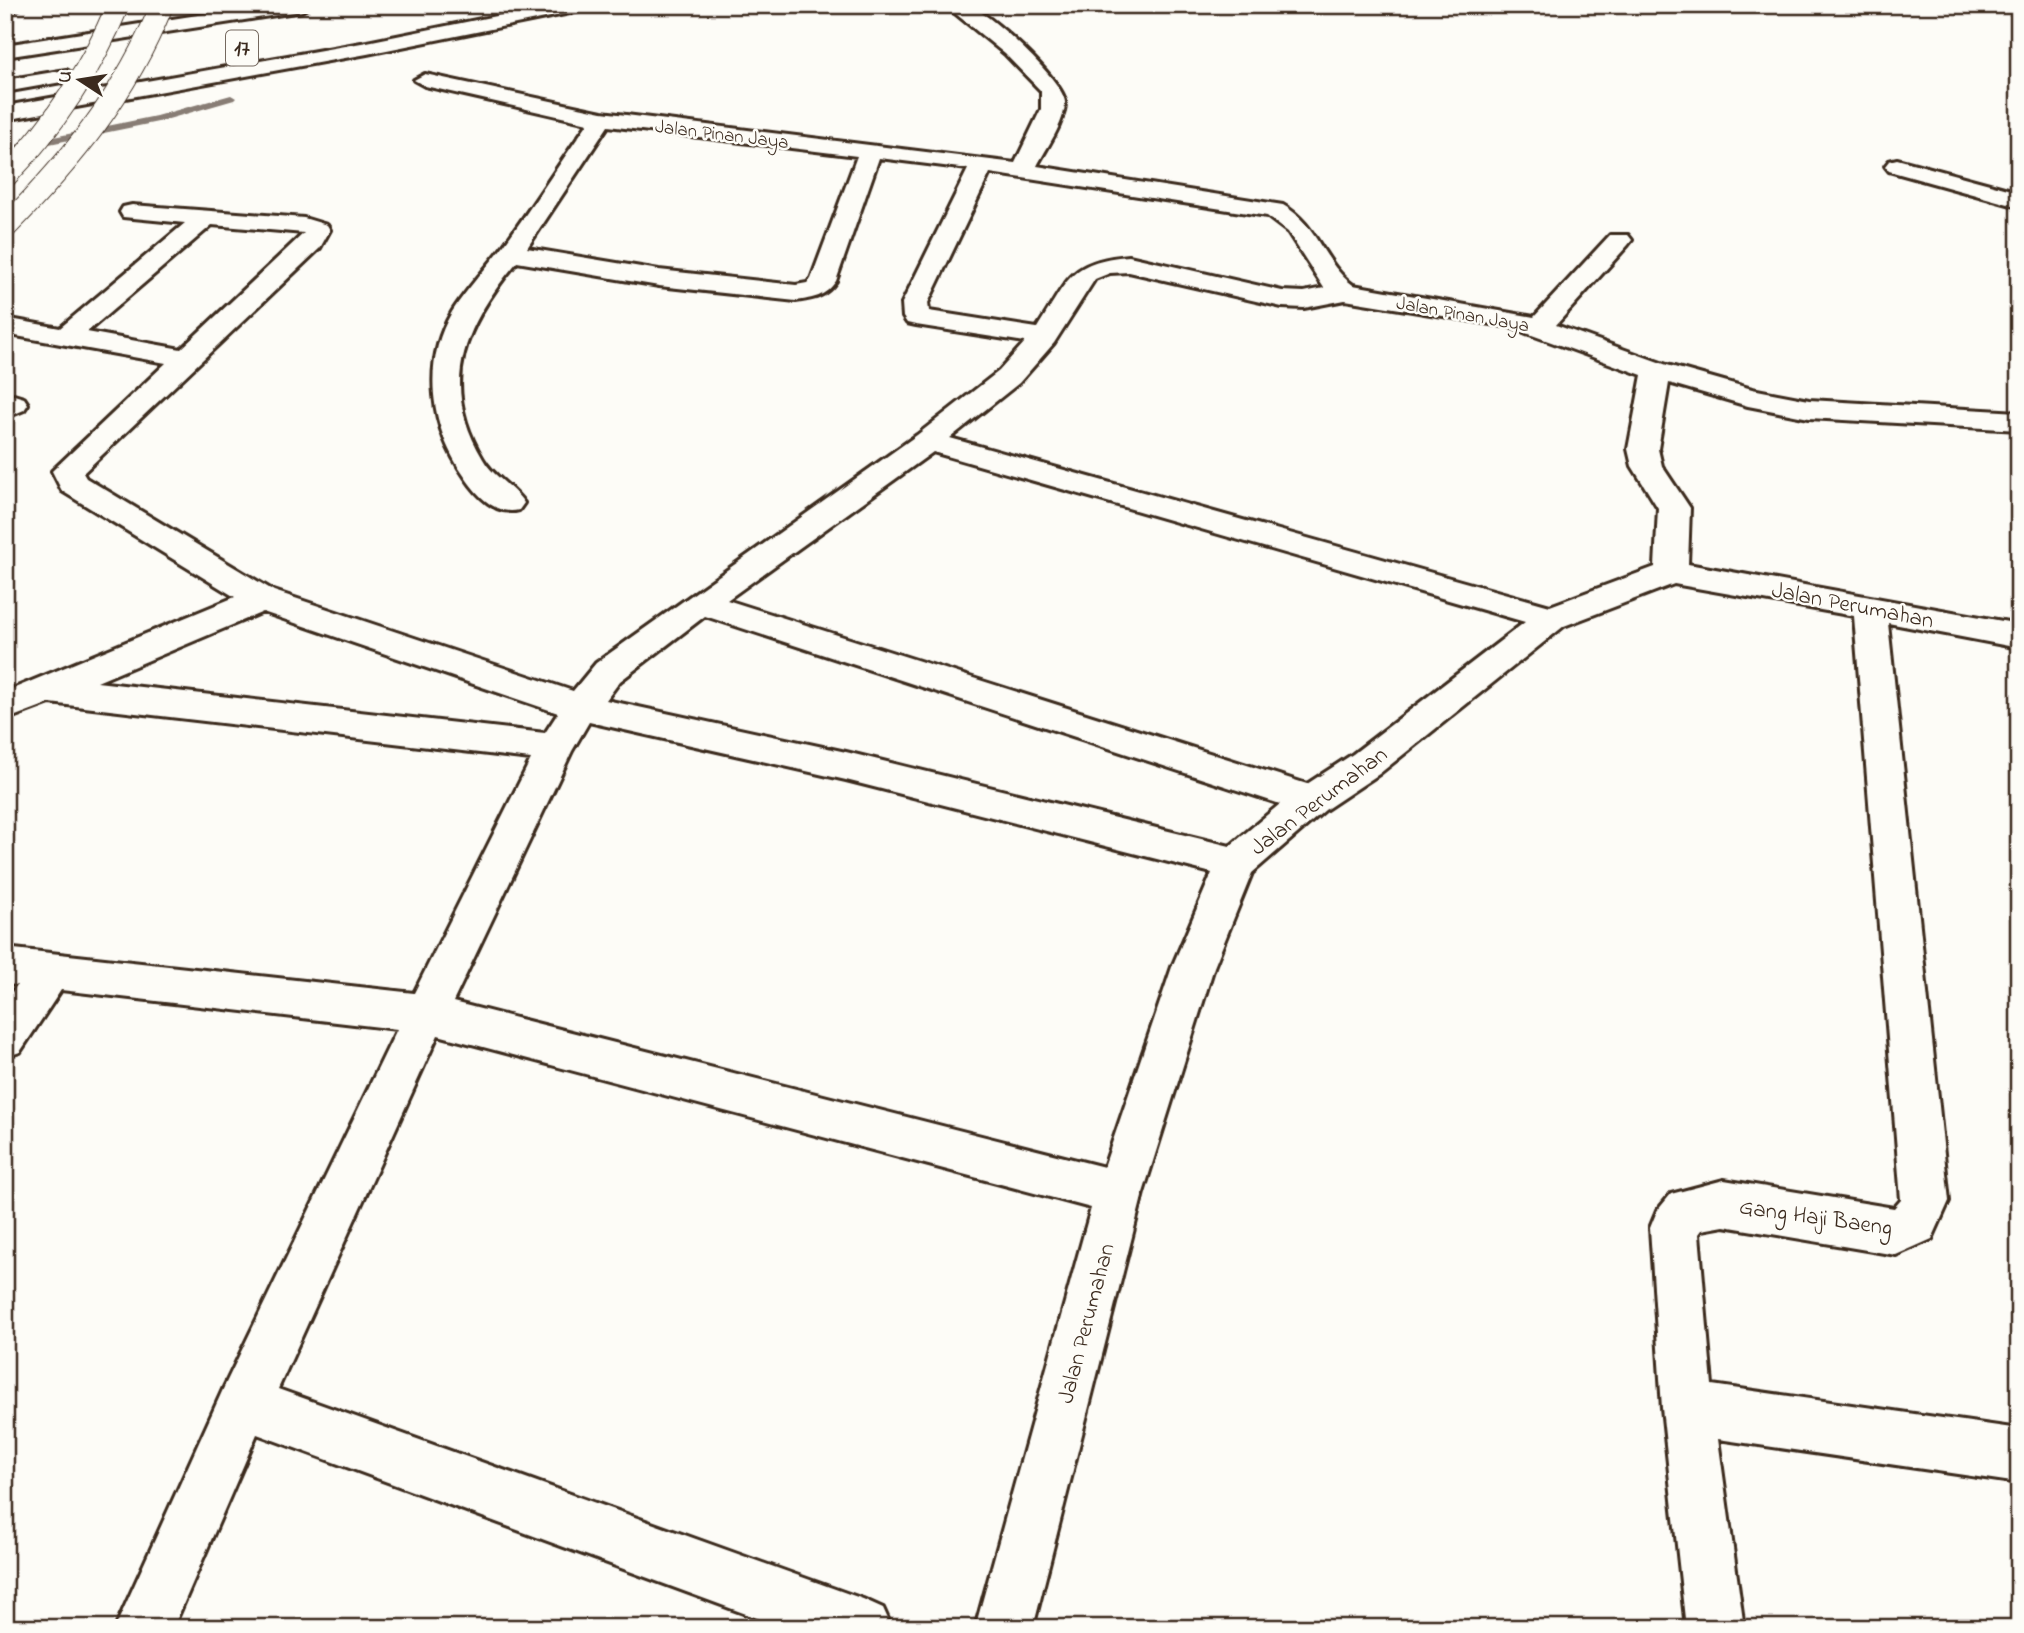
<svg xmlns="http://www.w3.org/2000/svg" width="2024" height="1633" font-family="'Indie Flower',sans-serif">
	<rect width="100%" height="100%" fill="#fdfcf7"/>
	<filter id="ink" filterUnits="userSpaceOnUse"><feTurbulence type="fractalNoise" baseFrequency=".0143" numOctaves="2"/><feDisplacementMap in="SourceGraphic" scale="14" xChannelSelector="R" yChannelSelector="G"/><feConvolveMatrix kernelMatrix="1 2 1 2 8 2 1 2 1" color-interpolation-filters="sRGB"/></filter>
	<g filter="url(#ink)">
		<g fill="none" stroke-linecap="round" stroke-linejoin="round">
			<polygon fill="#887d74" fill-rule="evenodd" points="231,95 236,98 234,100 158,122 5,153 5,147 156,116"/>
			<g stroke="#3b2a1e" stroke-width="6">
				<g id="minor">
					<path d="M945,5C952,5 961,4 967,5C987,10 1064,81 1065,102C1065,123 1046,148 1037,166L1283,205C1317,224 1323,263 1353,285L1534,317L1610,235H1628L1632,240L1628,245L1556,325L1667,365L1752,389L1809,400L2019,412V430L1809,418L1748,406L1669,383L1658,449L1662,466L1690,508L1688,564L2019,624V648L1888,623L1949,1201L1932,1239L1896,1255L1724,1226L1702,1230L1699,1234L1712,1385L2019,1429V1483L1718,1439L1744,1628H1686L1662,1408L1650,1228L1657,1211L1671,1194L1724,1180L1894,1208L1901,1200L1854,616L1674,584L1564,626L1379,774L1325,810L1252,873L1214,967L1143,1193L1033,1628H975L1091,1208L438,1035L278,1389L863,1599L883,1608L892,1628H784L257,1434L173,1628H115L225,1385L397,1029L61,990L20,1052L5,1057V1002L17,985L5,984V948L414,993L531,759L50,703L5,720V692L235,597L62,491L52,471L166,363L5,334V318L60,328L185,223L123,217L120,212L123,207L132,205L304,218L327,225L330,230L320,248L83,473L86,478L274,591L573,691L596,663L917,435L999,371L1025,342L916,325L907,323L903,317L902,303L968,169L879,158L836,281C825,297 814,298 796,301L659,286L517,262C466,323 437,383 483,459C493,477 513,486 524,503L519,510C496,516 477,495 465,477C431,429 421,364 452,312C467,288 487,268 504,245C533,205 560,163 588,123L425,86L414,80L425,74L602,112L1015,163L1041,109V91L1005,54ZM608,126L857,156L811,279L807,283L796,285L659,270L527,248ZM990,173L1267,216L1288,232L1324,288L1304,292L1282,291L1129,256C1068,261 1068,281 1037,328L929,311L928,303ZM212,225L304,233L181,349L87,332ZM1129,272L1282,307L1304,308L1345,300L1510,327L1642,375L1628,449L1632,466L1658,508L1655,567L1550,606L950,438L1019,383L1054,343L1095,279L1110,273ZM933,452L1525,622L1353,754L1307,784L727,600ZM263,612L558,713L545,733L97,682ZM705,616L1280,804L1230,846L846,752L606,700L620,681ZM589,722L846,780L1212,873L1172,967L1104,1167L453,1002L572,751Z"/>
					<polygon points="1897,159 2019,192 2019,207 1889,171 1885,166 1889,161"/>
					<polygon points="14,395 24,398 28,404 24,410 5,418 5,398"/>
				</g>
			</g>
			<g stroke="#3b2a1e" stroke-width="6">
				<g id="motorway">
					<polygon points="5,5 25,5 5,15"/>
					<polygon points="262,5 312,5 302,11 5,57 5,45"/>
					<polygon points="550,5 590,5 580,11 367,54 5,120 5,106 367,42"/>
					<polygon points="66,70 77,76 73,80 5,92 5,80"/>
				</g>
			</g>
			<use href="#minor" fill="#fdfcf7" fill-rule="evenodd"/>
			<use href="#motorway" fill="#fdfcf7" fill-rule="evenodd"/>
			<g stroke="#3b2a1e" stroke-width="24" stroke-linecap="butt">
				<g id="motorway-bridge">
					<path d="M5,177C54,126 91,70 118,5"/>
					<path d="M5,228C73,158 125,96 162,5"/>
				</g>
			</g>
			<use href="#motorway-bridge" stroke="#fdfcf7" stroke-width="22"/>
		</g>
	</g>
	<g text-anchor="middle" stroke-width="5" stroke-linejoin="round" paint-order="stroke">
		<g font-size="19" fill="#3b2a1e" stroke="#fdfcf7">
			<text transform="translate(722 133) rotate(7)" y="7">Jalan Pinan Jaya</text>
			<text transform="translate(1463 313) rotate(10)" y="7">Jalan Pinan Jaya</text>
		</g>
		<rect fill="#fdfcf7" stroke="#75695f" stroke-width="2" x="226" y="30.5" width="32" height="35" rx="5"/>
		<g font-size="21" font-weight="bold" fill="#3b2a1e">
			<text x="242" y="55">17</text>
		</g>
		<g font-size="23" fill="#3b2a1e" stroke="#fdfcf7">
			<text transform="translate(1853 604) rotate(11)" y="8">Jalan Perumahan</text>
			<text transform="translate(1318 800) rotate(-37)" y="8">Jalan Perumahan</text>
			<text transform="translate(1816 1216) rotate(8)" y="8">Gang Haji Baeng</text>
			<text transform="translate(1085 1323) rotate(-75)" y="8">Jalan Perumahan</text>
		</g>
	</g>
	<rect width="2024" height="1633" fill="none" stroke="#fdfcf7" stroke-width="28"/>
	<rect x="14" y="14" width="1996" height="1605" fill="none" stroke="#3b2a1e" stroke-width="2.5" filter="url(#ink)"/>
	<g transform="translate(80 80) rotate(282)" stroke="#fdfcf7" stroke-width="5" paint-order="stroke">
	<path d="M0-5L12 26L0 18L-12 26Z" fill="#3b2a1e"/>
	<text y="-10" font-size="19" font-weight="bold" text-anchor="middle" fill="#3b2a1e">U</text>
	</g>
</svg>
